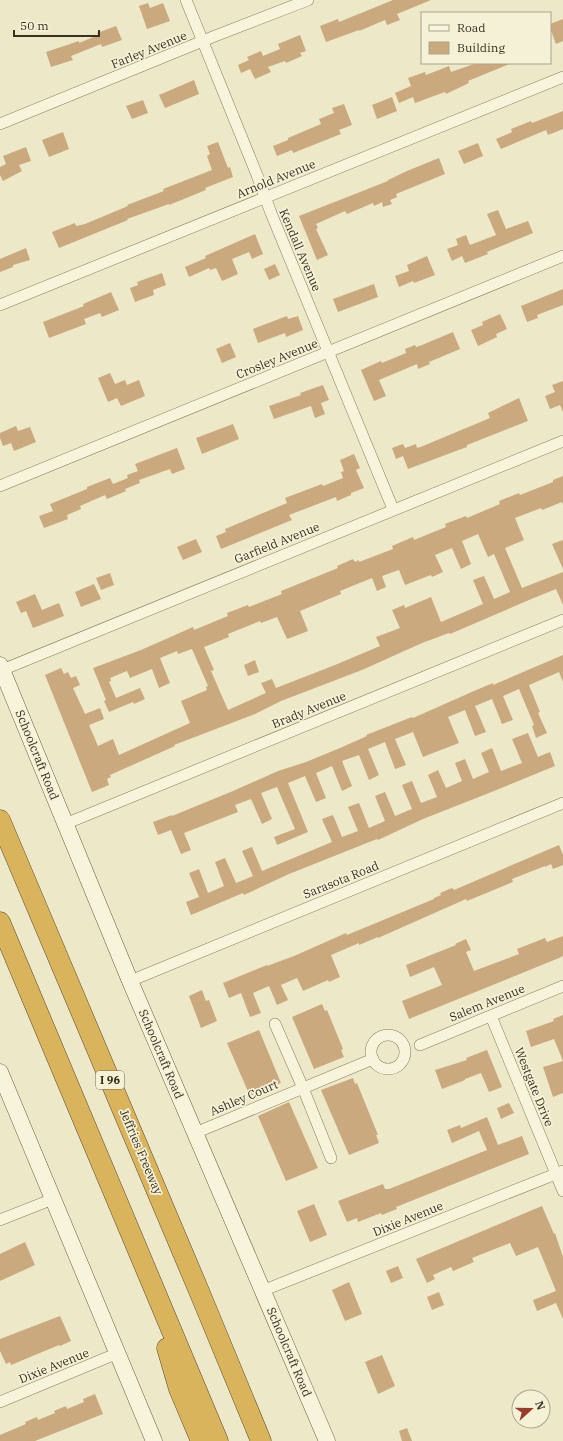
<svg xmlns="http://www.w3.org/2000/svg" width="563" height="1441" font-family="'IBM Plex Serif',serif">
	<rect width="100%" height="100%" fill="#ede8c8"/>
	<g fill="#caa97f" fill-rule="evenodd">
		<polygon points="393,0 431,0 397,14 400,20 387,25 385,20 359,31 359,30 326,42 320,26 338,19 339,22"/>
		<polygon points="148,3 150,8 163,3 170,21 147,29 139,6"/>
		<polygon points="563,19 563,41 556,44 550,28 550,24"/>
		<polygon points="116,26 122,40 102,47 101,44 71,56 73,60 51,67 46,52 79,41 79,43 98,35 97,33"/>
		<polygon points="300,35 306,51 300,53 302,56 286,63 285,61 268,67 271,72 255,79 250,69 241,73 238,65 249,60 247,57 261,51 263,56 280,49 278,44"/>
		<polygon points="477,63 512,63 468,81 469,83 446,94 445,92 415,103 413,97 399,103 395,93 411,86 408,78 425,72 426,75 449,66 451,72"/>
		<polygon points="194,80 199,94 165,108 159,95"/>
		<polygon points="392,97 397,111 377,119 372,105"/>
		<polygon points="143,100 148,113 132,119 126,106"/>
		<polygon points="344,104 352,125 339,130 341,134 293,153 292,150 277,156 273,146 288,140 288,138 321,124 319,119 334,113 332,108"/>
		<polygon points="563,111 563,129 548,135 546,130 501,149 496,139 512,132 511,129 531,121 532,123"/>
		<polygon points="63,132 69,149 49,157 42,140"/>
		<polygon points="218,142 228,168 230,167 233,177 205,188 206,190 169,205 169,204 127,219 128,220 59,248 52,232 75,223 76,226 85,224 128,206 127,205 164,191 163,189 212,170 207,156 210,154 207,146"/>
		<polygon points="478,143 483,156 464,164 458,151"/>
		<polygon points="26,147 31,161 19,165 22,171 3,181 0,175 0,167 6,164 3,156"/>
		<polygon points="439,158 445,174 396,194 397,197 390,200 392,204 383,207 382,202 374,206 373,203 347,214 345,211 316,224 318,228 316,229 328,255 317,260 299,216 388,181 388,180 407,171"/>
		<polygon points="498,210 506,229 528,221 533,233 487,252 488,254 465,263 462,256 452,261 447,249 458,245 456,239 466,235 470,245 496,235 487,214"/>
		<polygon points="255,234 263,254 252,259 249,252 232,259 238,274 222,281 216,268 210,270 209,268 189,277 185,267 206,258 205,256"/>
		<polygon points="26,248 30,260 13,265 13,267 0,272 0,259"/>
		<polygon points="427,256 435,275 414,283 413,281 399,287 395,276 409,271 407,265"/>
		<polygon points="275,264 280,275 269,280 264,269"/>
		<polygon points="162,273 166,285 153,290 154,295 135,302 130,288 138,285 137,282"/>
		<polygon points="374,284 378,297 338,312 333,299"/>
		<polygon points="563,289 563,305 537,315 538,318 527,322 521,306"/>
		<polygon points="111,292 119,310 102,317 100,313 84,319 86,324 49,338 43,322 84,306 83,304"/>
		<polygon points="500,314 507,329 496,334 497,337 478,346 471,330 483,325 482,322"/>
		<polygon points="287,316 288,319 298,316 303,330 286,337 285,333 258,343 253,329"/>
		<polygon points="453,332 460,349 429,362 430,364 418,369 417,364 379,380 386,396 374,401 361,370 381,361 382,363 406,353 405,349 415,345 416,347 422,345"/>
		<polygon points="230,343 236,357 222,363 216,349"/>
		<polygon points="110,373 115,384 125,380 127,385 139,380 145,396 121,406 117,398 108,402 98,378"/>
		<polygon points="563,381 563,412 560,405 550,409 545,396 555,392 552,385"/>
		<polygon points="323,385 329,400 321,403 325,414 315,418 311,406 274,419 269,406 301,395 300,393"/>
		<polygon points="519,398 528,421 467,445 467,447 456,451 408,469 403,456 396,459 392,448 403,444 405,448 416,444 417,448 423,446 490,418 488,413"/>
		<polygon points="233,424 239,439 202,454 196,438"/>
		<polygon points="16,426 18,431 30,427 36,442 14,451 11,443 3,446 0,438 0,433"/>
		<polygon points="177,448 185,469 172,474 170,469 139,480 140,483 125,489 126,491 107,499 105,495 80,506 81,509 67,515 68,519 44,528 39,516 53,511 50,504 87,489 87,487 110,478 113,484 128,478 127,475 138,471 135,464"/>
		<polygon points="354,454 360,468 356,470 364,488 351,493 351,495 337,501 336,497 289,515 292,520 221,549 216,536 226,532 225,529 287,503 285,498 322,484 323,486 343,478 341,472 344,471 340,460"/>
		<path d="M563,476V505L562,502L542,510L541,508L515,518L524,540L505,548L522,588L563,572V605L556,589L529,600L450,634L449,633L422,643L362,670L281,701L255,714L174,745L175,746L110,775L111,777L107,779L109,785L92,792L45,675L61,668L64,674L68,672L71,678L76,676L80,685L73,688L85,714L100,708L104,719L89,725L98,746L113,739L119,755L190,723L181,701L207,690L206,687L208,686L192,649L178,654L177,651L160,658L170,683L159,688L152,669L130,678L127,671L110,678L111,681L109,682L116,698L140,688L145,699L134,704L133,702L109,712L104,701L106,700L93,668L141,650L193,627L194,630L228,616L227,613L248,605L249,607L282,594L281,591L338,568L337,566L353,559L355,562L359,560V562L393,549L392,546L413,537L414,540L446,527L445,524L466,516L467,518L500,504L499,501L519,493L520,495L553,482V480ZM478,534L488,557L494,554L510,592L494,599L484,576L473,580L483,604L441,622L431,597L405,608L404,605L392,610L400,628L376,637L380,646L335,665L276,688L272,679L261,683L266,693L228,710L211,671L214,670L204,647L229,637L228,634L260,621L261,623L277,617L287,639L298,635L308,631L300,611L341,594L340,591L372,578L377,591L386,587L382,576L399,570L405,585L431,575L432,577L443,572L435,555L452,548L461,569L471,564L462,541Z"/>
		<polygon points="196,539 202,552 183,560 177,547"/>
		<polygon points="563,540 563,569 552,544"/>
		<polygon points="110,573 114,585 101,590 96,578"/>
		<polygon points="94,584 101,599 81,607 75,592"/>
		<polygon points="35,594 42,610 59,603 64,616 33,628 26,611 21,613 16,602"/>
		<polygon points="563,655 563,682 559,672 529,685 540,712 538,713 547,733 536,738 532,726 534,725 519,689 503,696 513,720 502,724 492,699 475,706 486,732 475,736 465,710 448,717 459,743 433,753 423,757 413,732 395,739 406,765 395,769 385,742 368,749 379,775 369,780 359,755 342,761 352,786 342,791 332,766 316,773 326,798 316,802 305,776 288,783 308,832 277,845 274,837 295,829 277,787 261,793 272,819 262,824 251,799 235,805 238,812 184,833 191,850 181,854 171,830 158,835 153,822 172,815 172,816 233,791 278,771 306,762 340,748 367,736 366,735 412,717 413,718 474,691 493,683 493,685"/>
		<polygon points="255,660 259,672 248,676 244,665"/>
		<polygon points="528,733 538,757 550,752 555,766 484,795 423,819 378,840 377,839 289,874 244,895 243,893 191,915 186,902 199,897 189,873 199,869 208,893 224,886 215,862 225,858 236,883 253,876 242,851 252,847 262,871 332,842 322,819 333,815 342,837 358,831 348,807 359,803 369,828 385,821 375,796 385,792 395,816 412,809 402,785 412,781 421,803 437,797 428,775 438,770 446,788 462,781 455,763 465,759 473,779 489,772 481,753 492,748 501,771 522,763 512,739"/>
		<polygon points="559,845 563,855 563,865 553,869 551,864 545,867 545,866 512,879 513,882 467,901 466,899 378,938 378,937 359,945 359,943 331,955 340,977 329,982 328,980 303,991 297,978 281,985 288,1000 277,1005 269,986 253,993 261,1013 250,1017 241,993 229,998 223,983 267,965 267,966 294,956 346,933 347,935 434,899 434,898 441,895 440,893 452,888 454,890"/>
		<polygon points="563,936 563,956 559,958 409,1019 402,1001 442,985 434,967 410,977 406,965 456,945 455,944 466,939 471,950 466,952 474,971 519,954 517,949 545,938 547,942"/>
		<polygon points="202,990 206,1001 209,1000 217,1021 201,1028 189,996"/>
		<polygon points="322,1004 325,1011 327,1010 343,1049 341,1050 344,1057 314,1069 292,1017"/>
		<polygon points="563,1015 563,1093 553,1097 543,1067 563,1061 554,1039 531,1047 526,1031 554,1021 553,1019"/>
		<polygon points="259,1030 281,1083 250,1096 227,1043"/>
		<polygon points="487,1050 502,1087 489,1092 481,1073 465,1079 465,1080 442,1089 435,1070 467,1060 466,1058"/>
		<polygon points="353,1078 355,1084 357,1083 378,1135 376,1135 379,1143 349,1155 321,1090"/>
		<polygon points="289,1102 318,1168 286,1181 258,1116"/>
		<polygon points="509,1103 514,1113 501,1119 497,1108"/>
		<polygon points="487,1117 498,1145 522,1136 529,1154 396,1207 397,1209 382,1215 381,1213 358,1222 357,1218 347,1222 338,1201 383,1184 385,1189 389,1189 487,1150 479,1131 452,1143 447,1130 460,1125 461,1128"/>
		<polygon points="314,1204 327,1235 310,1242 297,1211"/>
		<polygon points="542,1206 554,1234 555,1233 563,1257 563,1319 556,1303 537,1311 533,1300 556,1291 538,1247 516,1256 510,1243 472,1258 474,1262 453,1271 451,1267 433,1275 435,1279 427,1283 416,1259"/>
		<polygon points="25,1242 35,1265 0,1281 0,1254"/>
		<polygon points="398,1266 403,1278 391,1283 386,1271"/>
		<polygon points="349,1282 362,1314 345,1321 332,1290"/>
		<polygon points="439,1292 444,1305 432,1310 427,1297"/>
		<polygon points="60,1316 71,1341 60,1346 59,1345 11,1365 10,1362 6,1364 0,1351 0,1339"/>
		<polygon points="382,1355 395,1386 378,1394 365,1362"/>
		<polygon points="95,1394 103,1414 35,1441 0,1441 0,1435 26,1424 25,1422 37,1417 38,1420 55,1413 54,1411 66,1406 67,1409 84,1402 83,1399"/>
		<polygon points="407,1428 412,1441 402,1441 399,1431"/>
	</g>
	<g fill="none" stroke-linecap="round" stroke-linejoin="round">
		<g stroke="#897b5d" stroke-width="12">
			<g id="street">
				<polyline points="186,0 257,175 271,213 393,509"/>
				<polyline points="0,124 215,36 308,0"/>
				<polyline points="0,305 563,77"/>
				<polyline points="0,486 563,256"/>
				<polyline points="2,670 563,441"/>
				<polyline points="65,824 563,620"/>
				<polyline points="130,981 563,803"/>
				<polyline points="491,1016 563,1191"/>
				<polyline points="275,1024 303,1088 331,1158"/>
				<circle cx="388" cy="1052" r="17"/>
				<polyline points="420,1045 563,986"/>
				<polyline points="195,1133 373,1059"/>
				<polyline points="0,1220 53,1199"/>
				<polyline points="262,1291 563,1171"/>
				<polyline points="0,1402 118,1353"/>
			</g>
		</g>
		<g stroke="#6b5c40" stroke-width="17">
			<g id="secondary">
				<polyline points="0,665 130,981 327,1441"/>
				<polyline points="0,1072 154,1441"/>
			</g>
		</g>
		<g stroke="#574831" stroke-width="21">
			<g id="highway">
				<polyline points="0,820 199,1291 261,1441"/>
				<polyline points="0,922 218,1441"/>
				<polyline points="167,1348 179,1389 201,1441"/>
			</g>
		</g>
		<use href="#street" stroke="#f8f4db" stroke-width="11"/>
		<use href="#secondary" stroke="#f8f4db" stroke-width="16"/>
		<use href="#highway" stroke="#d9b45c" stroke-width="20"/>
	</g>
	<g text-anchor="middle" stroke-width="3.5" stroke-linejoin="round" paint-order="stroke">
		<rect fill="#f5f1d7" stroke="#726a57" stroke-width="1" x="96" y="1071" width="28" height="18" rx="3"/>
		<g font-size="11" font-weight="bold" fill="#3a3020">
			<text x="110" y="1084">I 96</text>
		</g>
		<g font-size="12" fill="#3a3020" stroke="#f5f1d7">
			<text transform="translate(149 50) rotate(-22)" y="4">Farley Avenue</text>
			<text transform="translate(276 179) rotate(-22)" y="4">Arnold Avenue</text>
			<text transform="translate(300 250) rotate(67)" y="4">Kendall Avenue</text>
			<text transform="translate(277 359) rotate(-22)" y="4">Crosley Avenue</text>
			<text transform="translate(277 543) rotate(-22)" y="4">Garfield Avenue</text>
			<text transform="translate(309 710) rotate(-22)" y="4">Brady Avenue</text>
			<text transform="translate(37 755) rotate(68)" y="4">Schoolcraft Road</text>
			<text transform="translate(341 880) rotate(-22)" y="4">Sarasota Road</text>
			<text transform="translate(487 1003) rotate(-22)" y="4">Salem Avenue</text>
			<text transform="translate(161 1054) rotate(67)" y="4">Schoolcraft Road</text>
			<text transform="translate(534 1087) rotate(68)" y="4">Westgate Drive</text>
			<text transform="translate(244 1098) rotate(-23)" y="4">Ashley Court</text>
			<text transform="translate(141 1152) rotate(67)" y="4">Jeffries Freeway</text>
			<text transform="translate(408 1219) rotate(-22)" y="4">Dixie Avenue</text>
			<text transform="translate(289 1352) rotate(67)" y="4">Schoolcraft Road</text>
			<text transform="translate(54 1366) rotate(-22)" y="4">Dixie Avenue</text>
		</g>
	</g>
	<rect x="421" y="12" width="130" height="52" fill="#f5f1d7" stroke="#aaa48e"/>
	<rect x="429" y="25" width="20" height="6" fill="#f8f4db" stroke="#aaa48e"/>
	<text x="457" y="32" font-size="12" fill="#3a3020">Road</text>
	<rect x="429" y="42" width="20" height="12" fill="#caa97f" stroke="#aaa48e"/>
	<text x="457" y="52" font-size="12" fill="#3a3020">Building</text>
	<g transform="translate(531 1409) rotate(69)"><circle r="19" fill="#f5f1d7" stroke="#aaa48e"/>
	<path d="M0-3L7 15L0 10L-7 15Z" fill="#963d2f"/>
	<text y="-6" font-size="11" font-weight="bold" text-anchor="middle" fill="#3a3020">N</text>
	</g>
	<path d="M14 30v6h85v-6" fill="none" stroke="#3a3020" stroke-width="2"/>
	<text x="20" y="30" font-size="12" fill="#3a3020" stroke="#f5f1d7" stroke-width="3" paint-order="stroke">50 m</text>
</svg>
